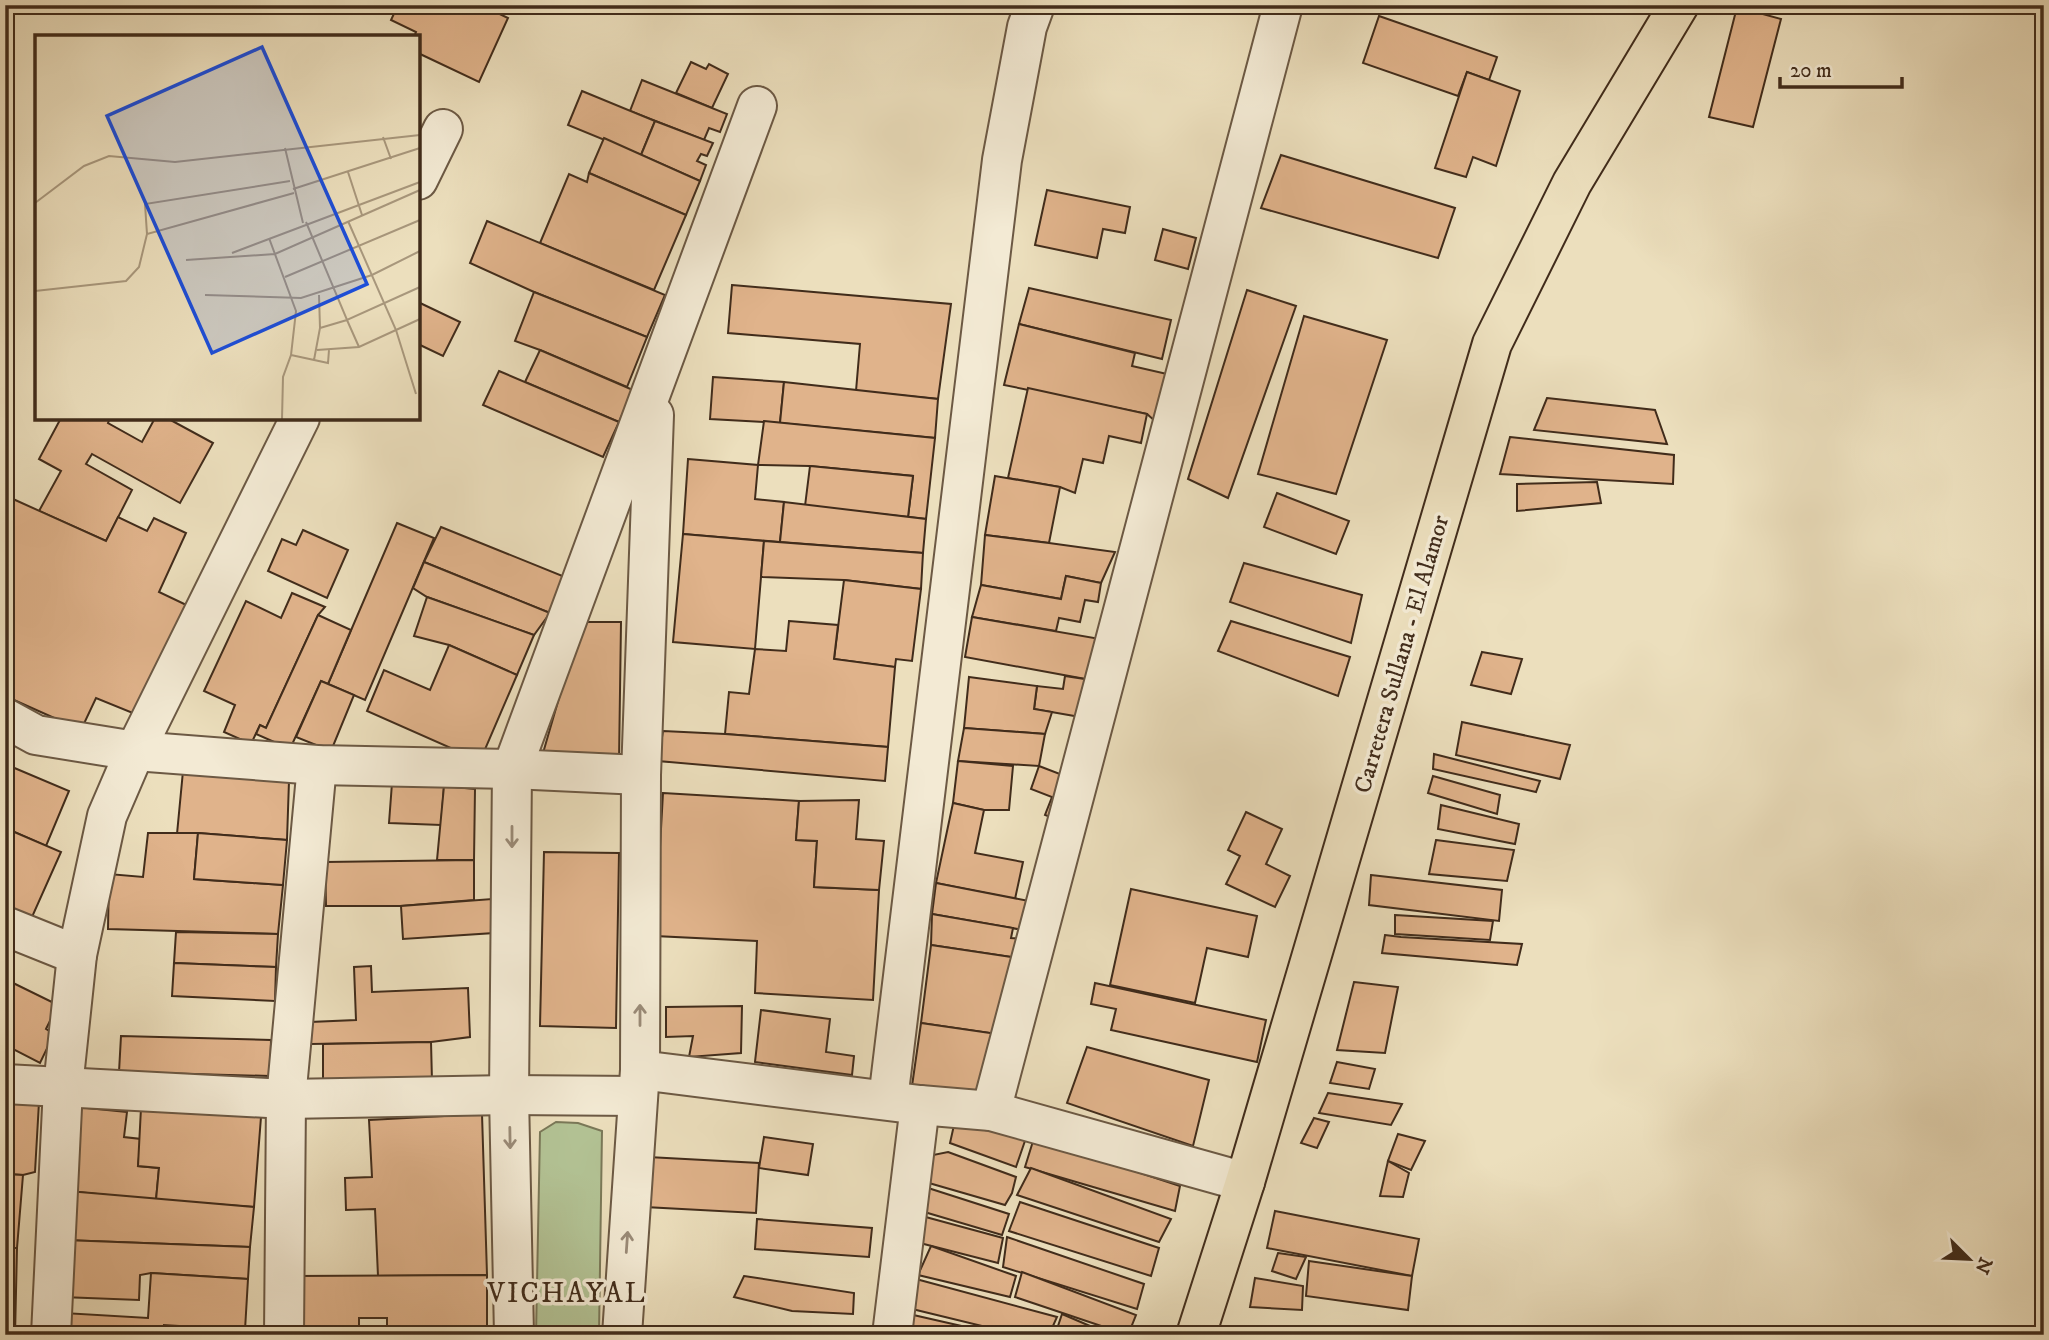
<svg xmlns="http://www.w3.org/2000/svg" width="2049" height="1340" font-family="'IM FELL DW Pica',serif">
	<rect width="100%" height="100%" fill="#ecdfbd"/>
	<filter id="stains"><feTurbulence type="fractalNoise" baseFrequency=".00286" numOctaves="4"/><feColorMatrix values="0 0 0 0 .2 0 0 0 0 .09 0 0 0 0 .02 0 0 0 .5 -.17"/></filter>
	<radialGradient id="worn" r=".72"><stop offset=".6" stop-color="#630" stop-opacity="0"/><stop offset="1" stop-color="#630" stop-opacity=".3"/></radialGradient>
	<polygon fill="#b3c395" stroke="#7a7858" stroke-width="2" points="556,1122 578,1123 602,1131 599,1335 536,1335 540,1132"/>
	<g fill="#e0b38b" stroke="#412c1b" stroke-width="2">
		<polygon points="398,5 481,5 508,18 479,82 418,53 418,37 414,37 416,32 391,20"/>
		<polygon points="1737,7 1781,19 1753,127 1709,117"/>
		<polygon points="1379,16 1497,57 1489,80 1467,72 1458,96 1363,63"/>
		<polygon points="691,62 706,69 709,64 728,74 712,108 676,93"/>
		<polygon points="1467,72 1520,91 1496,166 1473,157 1466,177 1435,168"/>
		<polygon points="642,80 727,114 720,132 709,128 704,140 630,111"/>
		<polygon points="582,91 655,121 641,155 568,125"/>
		<polygon points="655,121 713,143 707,156 701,154 697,161 706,165 700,181 641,155"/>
		<polygon points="604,138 700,181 686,215 589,173"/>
		<polygon points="1281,155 1455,208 1438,258 1261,208"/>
		<polygon points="589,173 686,215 654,290 540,243 569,174 587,182"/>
		<polygon points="1047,190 1130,207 1125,233 1103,229 1097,258 1035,245"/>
		<polygon points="487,221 665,295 647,337 534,292 470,263"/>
		<polygon points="1163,229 1196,238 1188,269 1155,260"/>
		<polygon points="732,285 951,304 938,399 856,391 860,344 728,333"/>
		<polygon points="1029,288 1171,320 1162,359 1019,324"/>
		<polygon points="1247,290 1296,306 1228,498 1188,479"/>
		<polygon points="534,292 647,337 627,387 540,350 515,341"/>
		<polygon points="418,302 460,322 443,356 418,344"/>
		<polygon points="1304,316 1387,340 1336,494 1258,474"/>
		<polygon points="1019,324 1135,353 1132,366 1167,374 1156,422 1147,414 1004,385"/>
		<polygon points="540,350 633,390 619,422 525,382"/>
		<polygon points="499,371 619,422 603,457 483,405"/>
		<polygon points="713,377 784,382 780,423 710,419"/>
		<polygon points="784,382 938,399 935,438 780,423"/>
		<polygon points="1028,388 1147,414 1141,443 1109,436 1103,463 1083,459 1075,493 1060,487 1008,478"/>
		<polygon points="1547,398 1655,410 1667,444 1534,430"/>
		<polygon points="61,418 110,418 108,423 142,442 155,418 167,418 213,443 180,503 92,454 86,464 132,490 106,541 39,511 61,471 39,459"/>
		<polygon points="764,421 935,438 926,519 908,517 913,476 810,466 758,465"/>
		<polygon points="1510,437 1674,455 1673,484 1500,474"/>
		<polygon points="688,459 758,465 755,499 784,502 780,542 683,534"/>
		<polygon points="810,466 913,476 908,517 805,506"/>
		<polygon points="995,476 1060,487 1049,543 985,535"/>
		<polygon points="1597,482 1601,503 1517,511 1517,484"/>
		<polygon points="1277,493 1349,521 1336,554 1264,527"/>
		<polygon points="13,499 106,541 118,517 147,531 154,518 186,533 159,592 199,611 145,718 96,698 81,730 5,696 5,653 11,640 5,637 5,515"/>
		<polygon points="784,502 926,519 923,553 780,542"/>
		<polygon points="397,523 434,538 365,700 328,684"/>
		<polygon points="441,527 565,577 550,613 424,562"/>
		<polygon points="303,530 348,550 327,598 268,571 282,539 296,545"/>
		<polygon points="683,534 764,541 755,649 673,642"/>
		<polygon points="985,535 1049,543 1115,552 1101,583 1066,576 1061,599 981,585"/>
		<polygon points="764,541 923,553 921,589 844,580 761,577"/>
		<polygon points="424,562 550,613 534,635 427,597 413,588"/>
		<polygon points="1244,563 1362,595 1351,643 1230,602"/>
		<polygon points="1066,576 1101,583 1098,602 1085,600 1080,622 1059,618 1056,631 972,617 981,585 1061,599"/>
		<polygon points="844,580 921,589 912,661 896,659 895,667 834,659"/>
		<polygon points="292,593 325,607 318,615 266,728 260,725 251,744 224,732 235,705 204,691 246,601 281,618"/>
		<polygon points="427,597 534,635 517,675 449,645 414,636"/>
		<polygon points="318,615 351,630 328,684 321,681 290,749 256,734 260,725 266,728"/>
		<polygon points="972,617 1100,639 1091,680 965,657"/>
		<polygon points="789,621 838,625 834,659 895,667 888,747 725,734 729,692 749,694 755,649 786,651"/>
		<polygon points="1231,621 1350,657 1338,696 1218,651"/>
		<polygon points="581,622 621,622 619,761 541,760"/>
		<polygon points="449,645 517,675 480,761 367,711 384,670 430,690"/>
		<polygon points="1482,652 1522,659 1511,694 1471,685"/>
		<polygon points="1065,676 1091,680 1086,718 1034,709 1037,686 1063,689"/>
		<polygon points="969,677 1037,686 1034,709 1052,712 1045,734 964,728"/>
		<polygon points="321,681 354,695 331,751 296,737"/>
		<polygon points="1462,722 1570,745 1560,779 1456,755"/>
		<polygon points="964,728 1045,734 1039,766 958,761"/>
		<polygon points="663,731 725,734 888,747 885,781 658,761"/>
		<polygon points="1434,754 1540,781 1536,792 1433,769"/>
		<polygon points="958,761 1013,766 1009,810 984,810 953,803"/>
		<polygon points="5,764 69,791 46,846 5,828"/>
		<polygon points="1039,766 1073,779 1058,820 1045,815 1052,797 1031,789"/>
		<polygon points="183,771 289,781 287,840 198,833 177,834"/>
		<polygon points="1433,776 1500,795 1497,814 1428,793"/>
		<polygon points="392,783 444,786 441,825 389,823"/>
		<polygon points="444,786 475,789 474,860 437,860"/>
		<polygon points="663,793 799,801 796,840 817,841 814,887 879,890 873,1000 755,993 757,941 655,936"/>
		<polygon points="859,800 856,839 884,841 879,890 814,887 817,841 796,840 799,801"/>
		<polygon points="953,803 984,810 975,853 1023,862 1015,899 936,883"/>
		<polygon points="1441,805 1519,824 1515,844 1438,829"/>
		<polygon points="1246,812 1282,829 1266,864 1290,876 1275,907 1226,884 1240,856 1228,850"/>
		<polygon points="5,828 61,852 32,917 5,905"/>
		<polygon points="148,833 198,833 194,879 283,885 278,934 108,929 109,874 143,877"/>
		<polygon points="198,833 287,840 283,885 194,879"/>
		<polygon points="1436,840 1514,850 1507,881 1429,874"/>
		<polygon points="544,852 619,853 616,1028 540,1026"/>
		<polygon points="474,860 474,900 401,906 326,906 325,862"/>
		<polygon points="1371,875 1502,890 1499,921 1369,905"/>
		<polygon points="936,883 1029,901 1023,930 932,914"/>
		<polygon points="1131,889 1257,916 1248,957 1207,948 1195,1003 1110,985"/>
		<polygon points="492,899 494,933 403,939 401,906"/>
		<polygon points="932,914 1013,928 1011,938 1023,939 1018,958 931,945"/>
		<polygon points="1395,915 1493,921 1490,940 1395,934"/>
		<polygon points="176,932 278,934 276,967 174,963"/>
		<polygon points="1385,935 1401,937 1522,944 1517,965 1382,953"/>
		<polygon points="931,945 1018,958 997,1034 921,1023"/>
		<polygon points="174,963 276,967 275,1001 172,996"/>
		<polygon points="371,966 372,992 468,988 470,1037 431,1042 311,1044 310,1022 356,1020 354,967"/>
		<polygon points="5,979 58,1005 46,1029 54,1034 40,1063 5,1045"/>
		<polygon points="1354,982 1398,987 1385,1053 1337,1050"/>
		<polygon points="1095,983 1266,1020 1257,1062 1111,1030 1116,1009 1091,1004"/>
		<polygon points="742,1006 741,1053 689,1057 693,1036 666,1037 666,1007"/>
		<polygon points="761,1010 830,1019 826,1052 854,1056 852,1075 755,1062"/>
		<polygon points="921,1023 997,1034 982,1096 912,1086"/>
		<polygon points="121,1036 271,1040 270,1076 119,1072"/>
		<polygon points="431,1042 432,1081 323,1083 323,1044"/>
		<polygon points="1087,1047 1209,1080 1193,1146 1067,1103"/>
		<polygon points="1337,1062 1375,1069 1369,1089 1330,1083"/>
		<polygon points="1328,1093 1402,1104 1391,1125 1319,1113"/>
		<polygon points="5,1100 39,1102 35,1172 23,1175 5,1174"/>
		<polygon points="77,1107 127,1112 124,1137 141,1139 138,1166 159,1168 156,1200 68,1191"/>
		<polygon points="141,1108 261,1117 254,1207 156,1200 159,1168 138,1166"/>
		<polygon points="482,1114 487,1275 378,1276 375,1209 346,1210 345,1178 372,1177 369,1120"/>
		<polygon points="956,1116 1027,1135 1016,1167 950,1143"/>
		<polygon points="1314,1118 1329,1122 1317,1148 1301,1143"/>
		<polygon points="1398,1134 1425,1141 1411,1170 1388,1161"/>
		<polygon points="764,1137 813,1144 808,1175 759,1168"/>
		<polygon points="1034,1138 1180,1186 1175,1211 1025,1167"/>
		<polygon points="948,1152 1016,1177 1012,1193 1005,1205 922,1181 928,1156"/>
		<polygon points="648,1157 759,1163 756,1213 645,1207"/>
		<polygon points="1388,1161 1409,1173 1403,1197 1380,1196"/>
		<polygon points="1031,1168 1171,1219 1159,1242 1017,1195"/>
		<polygon points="5,1174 23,1175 17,1248 5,1248"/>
		<polygon points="925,1187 1009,1214 1002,1235 921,1211"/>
		<polygon points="68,1191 254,1207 250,1247 64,1240"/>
		<polygon points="1020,1202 1159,1248 1151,1276 1009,1231"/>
		<polygon points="1275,1211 1419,1239 1412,1276 1267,1248"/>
		<polygon points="922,1216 1003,1238 998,1263 916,1242"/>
		<polygon points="757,1219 872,1228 869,1257 755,1249"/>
		<polygon points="1007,1237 1144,1284 1137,1309 1003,1267"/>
		<polygon points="64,1240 250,1247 248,1279 151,1273 140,1275 139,1300 62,1297"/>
		<polygon points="931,1246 1016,1276 1010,1297 918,1275"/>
		<polygon points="5,1248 17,1248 15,1335 5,1335"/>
		<polygon points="1278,1253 1306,1257 1296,1279 1272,1271"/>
		<polygon points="1309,1261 1412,1276 1408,1310 1306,1296"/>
		<polygon points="1022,1272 1136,1315 1128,1335 1015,1297"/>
		<polygon points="151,1273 248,1279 245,1330 164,1325 164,1335 63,1335 64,1313 148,1318"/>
		<polygon points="487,1275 487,1335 387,1335 387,1318 359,1318 359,1335 294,1335 294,1276"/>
		<polygon points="744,1276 854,1293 853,1314 792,1311 734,1297"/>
		<polygon points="1255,1278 1303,1286 1302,1310 1250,1307"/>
		<polygon points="916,1279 1057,1317 1049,1335 1019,1335 904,1307"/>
		<polygon points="909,1314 1001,1335 904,1335"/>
		<polygon points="1062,1314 1111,1335 1055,1335"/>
	</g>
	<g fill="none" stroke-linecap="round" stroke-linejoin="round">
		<g stroke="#6c5944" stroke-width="42">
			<g id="minor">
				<polyline points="418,180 443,129"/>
				<polyline points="5,718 36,735 135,751 317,765 512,769 641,775"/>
				<polyline points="5,926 77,955"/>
				<polyline points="640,1070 920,1105 991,1111 1245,1182"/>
				<polyline points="5,1084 286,1099 509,1095 638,1096"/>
				<polyline points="888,1100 1002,160 1027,27 1035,5"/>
				<polyline points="991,1111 1283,5"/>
				<polyline points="51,1335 63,1087 77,955 107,816 135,751 300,418"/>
				<polyline points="284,1335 286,1099 317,765"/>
				<polyline points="514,1335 509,1095 512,769 757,106"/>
				<polyline points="622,1335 640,1070 641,775 654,415"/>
				<polyline points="892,1335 920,1105"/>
			</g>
		</g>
		<g stroke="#412c1b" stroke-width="42">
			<polyline id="trunk" points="1196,1335 1245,1182 1492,344 1572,183 1679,5"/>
		</g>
		<use href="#minor" stroke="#f3ead4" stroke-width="38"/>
		<use href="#trunk" stroke="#ecdfbd" stroke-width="38"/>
	</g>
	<defs><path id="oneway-shaft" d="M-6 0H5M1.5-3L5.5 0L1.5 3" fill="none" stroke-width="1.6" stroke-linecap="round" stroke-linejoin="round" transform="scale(1.75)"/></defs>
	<g stroke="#9a8b78">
		<use href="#oneway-shaft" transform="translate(512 837) rotate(90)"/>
		<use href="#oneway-shaft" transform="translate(640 1015) rotate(-90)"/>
		<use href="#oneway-shaft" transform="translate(510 1138) rotate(89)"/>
		<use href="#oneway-shaft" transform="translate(627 1242) rotate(-86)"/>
	</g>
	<g text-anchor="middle" stroke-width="7" stroke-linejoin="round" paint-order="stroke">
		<g font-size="24" fill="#412c1b" stroke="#f3ead4">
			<text transform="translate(1401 654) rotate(-74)" y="8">Carretera Sullana - El Alamor</text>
		</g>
		<g font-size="28" letter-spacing="2" fill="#412c1b" stroke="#f3ead4">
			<text x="567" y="1302">VICHAYAL</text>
		</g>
	</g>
	<g transform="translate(35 35)">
		<rect width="385" height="385" fill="#ecdfbd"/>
		<path fill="none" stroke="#a8977c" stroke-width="2" d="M348,102L356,124M250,113L268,188M313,137L327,180M258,154L385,113M0,168L49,131L74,121L140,127L385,100M313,186L361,295L381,359M271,187L312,285L385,252M112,199L110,169L255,146M234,203L261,276L256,320L248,342L247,384M197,218L385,147M151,225L240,219L385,155M250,242L385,185M0,256L91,246L104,232L112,199L259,158M170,260L266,263L337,240L385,216M285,293L312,285L324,312M282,315L324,312L385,284M256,320L293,328L294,315M279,325L285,293L284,260"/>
		<path fill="#1d4ed8" fill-opacity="0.15" stroke="#1d4ed8" stroke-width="3.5" d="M227,12L332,249L177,318L72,81Z"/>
		<rect width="385" height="385" fill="none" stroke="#412c1b" stroke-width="3.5"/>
	</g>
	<rect width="2049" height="1340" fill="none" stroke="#ecdfbd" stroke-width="28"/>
	<rect x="7" y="7" width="2035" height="1326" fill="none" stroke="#412c1b" stroke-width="3.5"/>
	<rect x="14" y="14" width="2021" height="1312" fill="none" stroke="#412c1b" stroke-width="2"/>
	<g transform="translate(1969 1259) rotate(114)" stroke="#f3ead4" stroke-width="5" paint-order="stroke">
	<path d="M0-5L12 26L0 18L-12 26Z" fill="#412c1b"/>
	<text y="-10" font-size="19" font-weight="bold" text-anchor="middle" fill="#412c1b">N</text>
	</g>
	<path d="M1780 77v10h122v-10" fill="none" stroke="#412c1b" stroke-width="3.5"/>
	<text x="1790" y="77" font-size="21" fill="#412c1b" stroke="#f3ead4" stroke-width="5" paint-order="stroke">20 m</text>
	<rect width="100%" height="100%" filter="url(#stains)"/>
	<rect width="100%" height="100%" fill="url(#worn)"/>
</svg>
